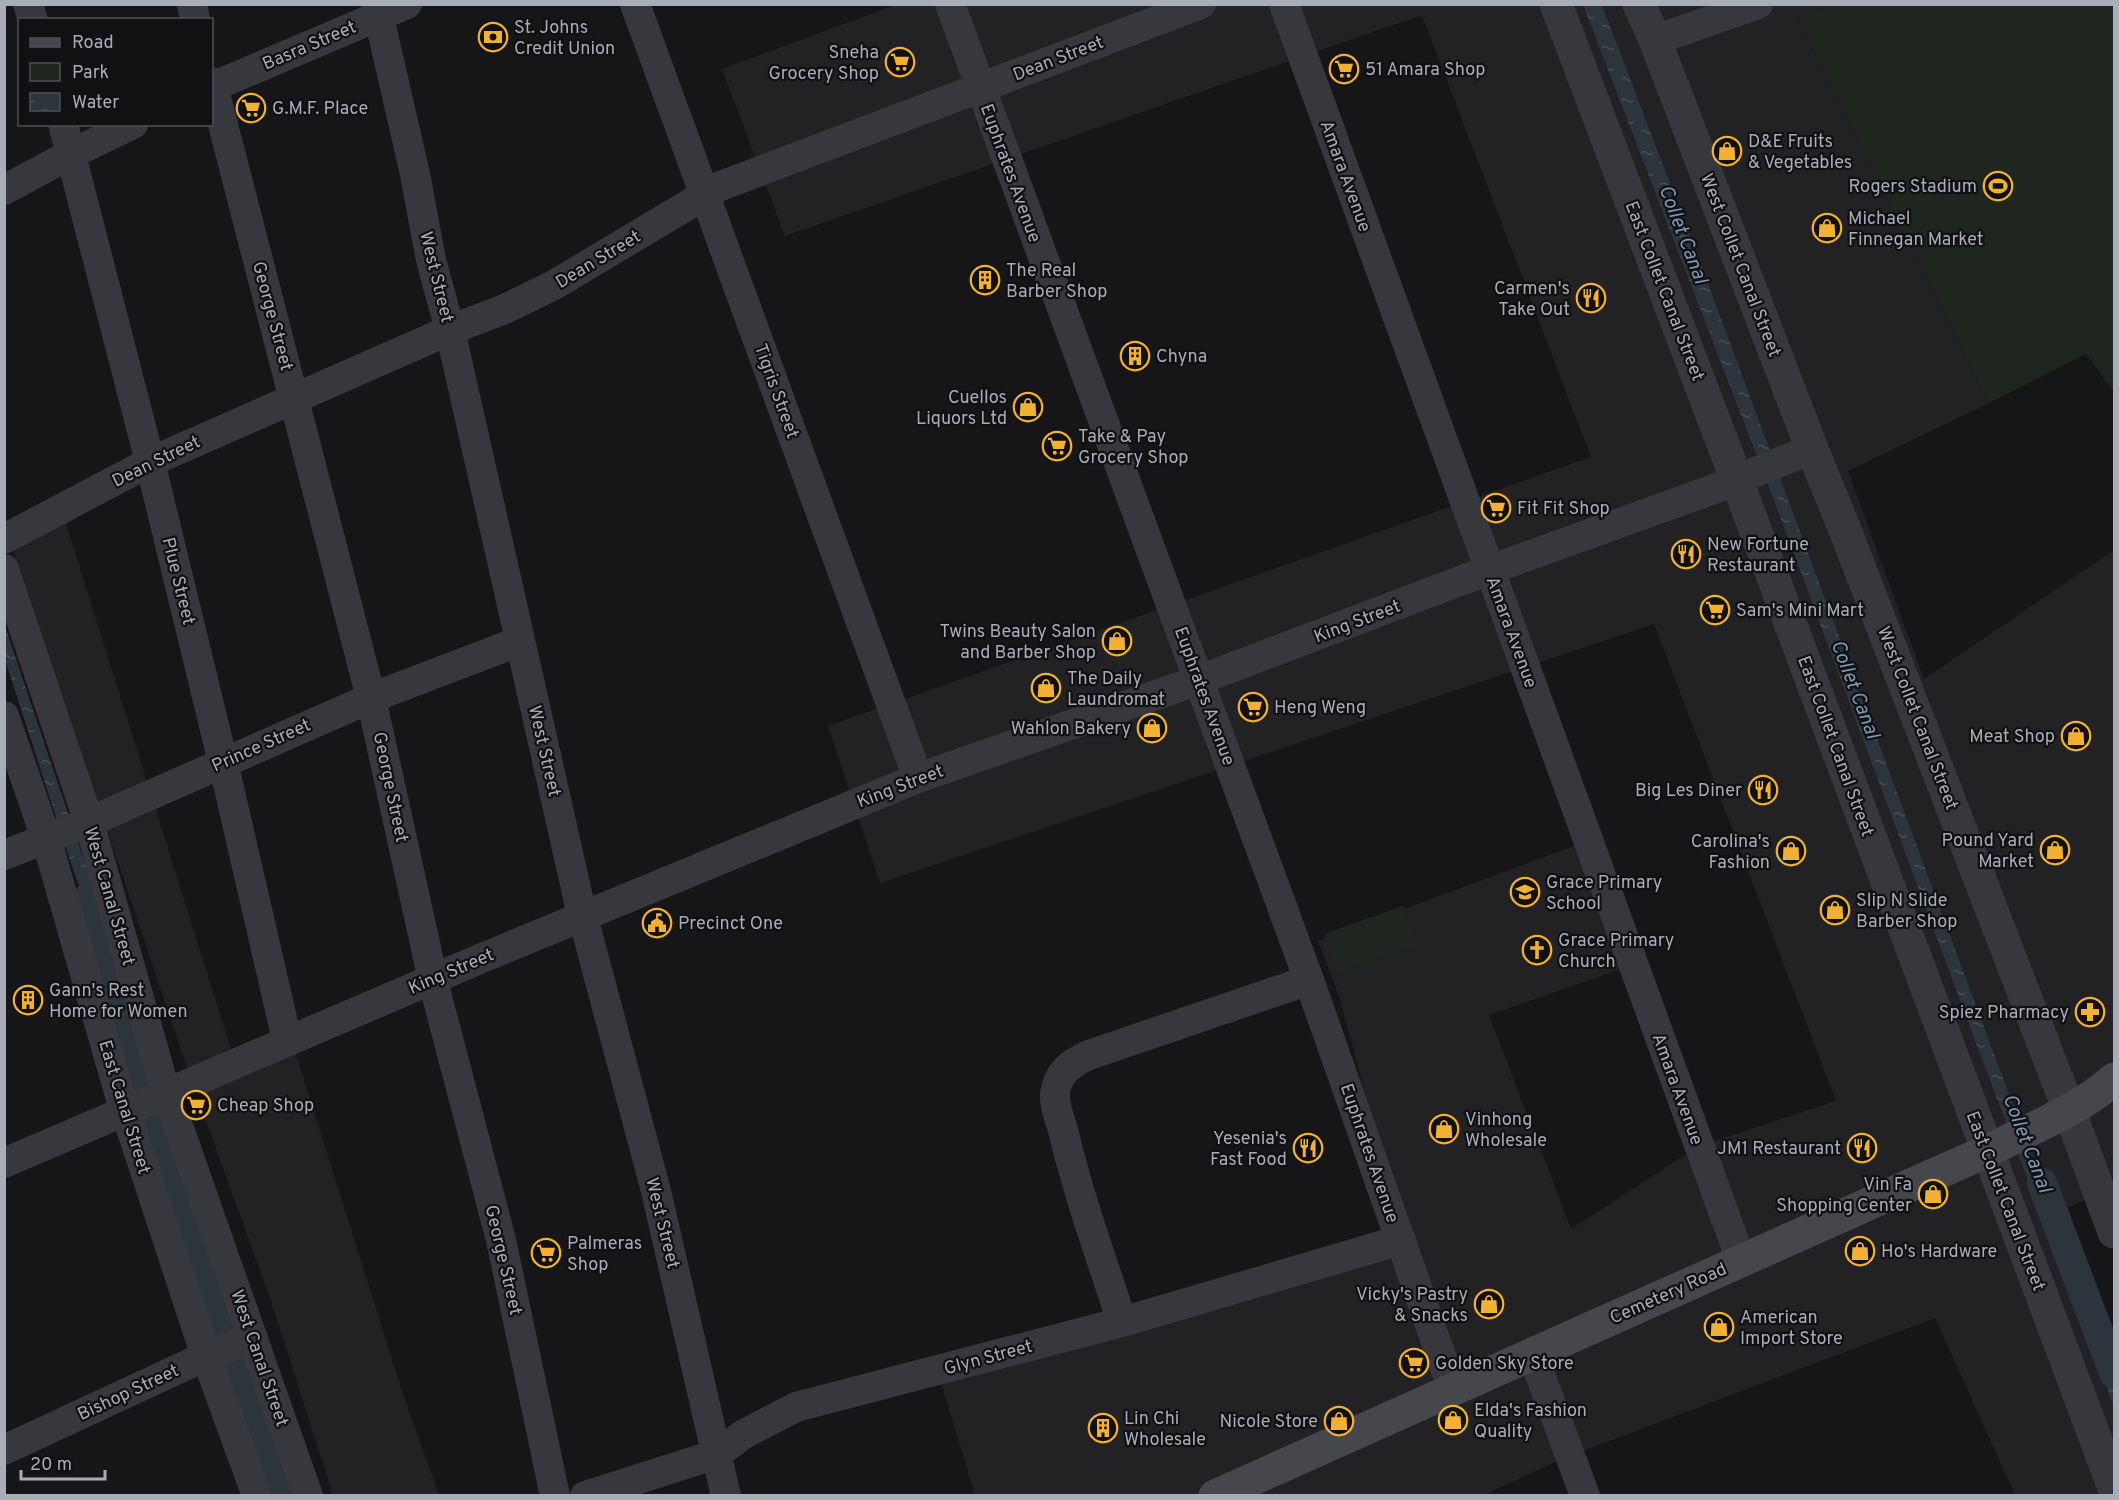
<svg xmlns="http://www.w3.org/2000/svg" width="2119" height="1500" font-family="Overpass,sans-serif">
	<defs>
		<pattern id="water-ripples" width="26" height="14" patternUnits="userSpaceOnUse" patternTransform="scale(1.5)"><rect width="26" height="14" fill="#2c353c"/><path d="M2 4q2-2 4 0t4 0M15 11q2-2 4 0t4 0" fill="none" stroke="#485056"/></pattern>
	</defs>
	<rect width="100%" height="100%" fill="#161618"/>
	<g fill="#222225">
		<polygon points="895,5 1583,5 1778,511 1980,1054 2114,1407 2114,1495 2015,1495 1935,1318 1562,1459 1484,1495 975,1495 940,1379 1404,1240 1340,999 1318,941 1582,843 1627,967 1489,1015 1571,1229 1699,1146 1836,1101 1654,624 880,883 828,726 1591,457 1422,15 785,236 722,69"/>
		<polygon points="1602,5 1838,5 1797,18 1989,403 1848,471 1924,679 2114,550 2114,1189 2053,1213 1702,267"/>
		<polygon points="63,514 236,1065 292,1042 403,1394 439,1495 333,1495 272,1304 186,1065 9,536"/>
	</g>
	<g fill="#1e261f">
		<polygon points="1838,4 2114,5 2114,392 2086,354 1989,403 1797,18"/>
		<polygon points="1403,906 1417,945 1337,972 1324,934"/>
	</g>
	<g fill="url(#water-ripples)">
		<polygon points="1583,5 1602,5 1702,267 2114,1377 2114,1407 1980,1054 1778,511"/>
		<path d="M4,623C101,915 204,1204 303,1495H289L169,1139L71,863L5,660Z"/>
	</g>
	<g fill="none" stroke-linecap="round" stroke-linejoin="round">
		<g stroke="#2c353c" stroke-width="30">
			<polyline points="87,899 151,1126 222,1325 289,1496"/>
			<polyline points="2042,1183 2114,1373"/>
		</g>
		<g stroke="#37383d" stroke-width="30">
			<polyline points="28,4 33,20"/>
			<polyline points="192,4 195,20"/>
			<polyline points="376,4 415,174 431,260 450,330 580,906 656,1191 726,1496"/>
			<polyline points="635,4 918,778"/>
			<polyline points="950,4 1309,980 1453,1390"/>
			<polyline points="1284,4 1741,1260"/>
			<polyline points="1655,40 1758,4"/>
			<polyline points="212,82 371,698 435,989 501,1240 555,1496"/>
			<polyline points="212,87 407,4"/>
			<polyline points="63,124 150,462 223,762 287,1040"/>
			<polyline points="4,190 71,154 133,124"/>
			<polyline points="4,539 150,462 450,330 507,308 554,285 718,187 1201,4"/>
			<polyline points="4,569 89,822 163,1083 308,1496"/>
			<polyline points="4,716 46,838 119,1092 206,1356 257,1496"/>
			<polyline points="4,855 89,822 371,698 520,641"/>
			<polyline points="4,1163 482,958 918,778 1199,680 1489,570 1714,489 1812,449"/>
			<path d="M1122,1322C1102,1260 1079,1197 1064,1134C1061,1122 1054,1106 1055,1094C1057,1073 1071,1063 1089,1055L1309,980"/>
			<polyline points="1532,1353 1585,1496"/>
			<polyline points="4,1450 206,1356 253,1338"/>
			<polyline points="585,1496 717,1454 744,1434 796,1407 1122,1322 1401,1240"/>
		</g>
		<g stroke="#37383d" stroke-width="33">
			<polyline points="1556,4 1731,465 2114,1488"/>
			<polyline points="1639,4 1655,40 1812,449 1845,530 2069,1110 2114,1232"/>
		</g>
		<path stroke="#45474d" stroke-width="33" d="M1215,1496L1987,1151C2030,1129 2078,1111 2114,1079"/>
	</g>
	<defs>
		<g id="bank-ring" transform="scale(1.5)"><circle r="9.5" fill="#111113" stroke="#f2b134" stroke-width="1.5"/><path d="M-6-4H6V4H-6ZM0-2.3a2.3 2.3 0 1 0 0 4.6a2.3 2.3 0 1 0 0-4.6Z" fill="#f2b134"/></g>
		<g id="supermarket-ring" transform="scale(1.5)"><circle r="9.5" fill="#111113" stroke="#f2b134" stroke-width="1.5"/><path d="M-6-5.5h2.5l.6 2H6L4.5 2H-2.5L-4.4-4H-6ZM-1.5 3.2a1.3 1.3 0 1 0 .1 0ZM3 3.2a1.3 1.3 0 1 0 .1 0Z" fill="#f2b134"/></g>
		<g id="shop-ring" transform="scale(1.5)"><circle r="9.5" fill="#111113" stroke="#f2b134" stroke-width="1.5"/><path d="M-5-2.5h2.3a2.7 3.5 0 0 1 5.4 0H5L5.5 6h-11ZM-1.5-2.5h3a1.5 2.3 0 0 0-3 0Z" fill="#f2b134"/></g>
		<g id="stadium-ring" transform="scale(1.5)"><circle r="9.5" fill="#111113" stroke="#f2b134" stroke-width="1.5"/><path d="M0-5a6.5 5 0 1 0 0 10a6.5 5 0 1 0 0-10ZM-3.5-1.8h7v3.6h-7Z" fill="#f2b134"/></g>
		<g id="building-ring" transform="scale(1.5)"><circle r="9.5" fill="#111113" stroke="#f2b134" stroke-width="1.5"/><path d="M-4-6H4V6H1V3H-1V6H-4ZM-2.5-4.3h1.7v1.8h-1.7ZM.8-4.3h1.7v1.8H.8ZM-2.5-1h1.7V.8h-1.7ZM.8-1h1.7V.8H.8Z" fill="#f2b134"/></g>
		<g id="restaurant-ring" transform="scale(1.5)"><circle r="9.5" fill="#111113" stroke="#f2b134" stroke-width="1.5"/><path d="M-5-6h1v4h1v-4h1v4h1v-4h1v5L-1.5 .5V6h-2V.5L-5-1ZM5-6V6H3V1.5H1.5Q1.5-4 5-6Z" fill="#f2b134"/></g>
		<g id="school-ring" transform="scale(1.5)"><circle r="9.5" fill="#111113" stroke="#f2b134" stroke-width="1.5"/><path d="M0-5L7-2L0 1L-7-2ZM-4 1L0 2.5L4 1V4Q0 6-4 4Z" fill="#f2b134"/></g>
		<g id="civic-ring" transform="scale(1.5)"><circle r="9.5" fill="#111113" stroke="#f2b134" stroke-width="1.5"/><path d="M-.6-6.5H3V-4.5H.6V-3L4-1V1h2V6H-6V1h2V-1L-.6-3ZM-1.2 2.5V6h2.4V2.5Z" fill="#f2b134"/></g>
		<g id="church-ring" transform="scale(1.5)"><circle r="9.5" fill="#111113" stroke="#f2b134" stroke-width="1.5"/><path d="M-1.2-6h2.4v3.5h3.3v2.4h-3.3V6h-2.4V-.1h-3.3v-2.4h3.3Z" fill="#f2b134"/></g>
		<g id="pharmacy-ring" transform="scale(1.5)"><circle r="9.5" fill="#111113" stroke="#f2b134" stroke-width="1.5"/><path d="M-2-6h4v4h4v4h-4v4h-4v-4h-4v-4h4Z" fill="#f2b134"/></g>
	</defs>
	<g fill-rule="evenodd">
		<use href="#bank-ring" x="493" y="37"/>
		<use href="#supermarket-ring" x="900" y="62"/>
		<use href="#supermarket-ring" x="1344" y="69"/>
		<use href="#supermarket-ring" x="251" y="108"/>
		<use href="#shop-ring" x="1727" y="151"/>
		<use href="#stadium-ring" x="1998" y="186"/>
		<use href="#shop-ring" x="1827" y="228"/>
		<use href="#building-ring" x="985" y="280"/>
		<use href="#restaurant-ring" x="1591" y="298"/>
		<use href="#building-ring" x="1135" y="356"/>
		<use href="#shop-ring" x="1028" y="407"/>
		<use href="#supermarket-ring" x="1057" y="446"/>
		<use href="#supermarket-ring" x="1496" y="508"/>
		<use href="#restaurant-ring" x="1686" y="554"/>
		<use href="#supermarket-ring" x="1715" y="610"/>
		<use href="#shop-ring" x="1117" y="641"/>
		<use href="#shop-ring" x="1046" y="688"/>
		<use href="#supermarket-ring" x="1253" y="707"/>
		<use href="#shop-ring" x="1152" y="728"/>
		<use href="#shop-ring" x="2076" y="736"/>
		<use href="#restaurant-ring" x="1763" y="790"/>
		<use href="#shop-ring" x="2055" y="850"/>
		<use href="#shop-ring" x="1791" y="851"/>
		<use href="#school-ring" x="1525" y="892"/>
		<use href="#shop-ring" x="1835" y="910"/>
		<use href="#civic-ring" x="657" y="923"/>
		<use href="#church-ring" x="1537" y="950"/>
		<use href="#building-ring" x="28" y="1000"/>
		<use href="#pharmacy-ring" x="2090" y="1012"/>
		<use href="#supermarket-ring" x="196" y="1105"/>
		<use href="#shop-ring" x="1444" y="1129"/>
		<use href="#restaurant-ring" x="1308" y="1148"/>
		<use href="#restaurant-ring" x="1862" y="1148"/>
		<use href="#shop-ring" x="1933" y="1194"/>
		<use href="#shop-ring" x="1860" y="1251"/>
		<use href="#supermarket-ring" x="546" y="1253"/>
		<use href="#shop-ring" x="1489" y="1304"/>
		<use href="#shop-ring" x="1719" y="1327"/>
		<use href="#supermarket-ring" x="1414" y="1363"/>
		<use href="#shop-ring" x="1453" y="1420"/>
		<use href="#shop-ring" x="1339" y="1421"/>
		<use href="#building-ring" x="1103" y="1428"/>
	</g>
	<g text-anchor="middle" stroke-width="4.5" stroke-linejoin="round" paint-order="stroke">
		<g font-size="18" fill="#a8adb8" stroke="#111113" text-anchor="start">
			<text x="514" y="33">St. Johns<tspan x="514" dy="21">Credit Union</tspan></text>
			<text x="879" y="58" text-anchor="end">Sneha<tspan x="879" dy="21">Grocery Shop</tspan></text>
			<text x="1365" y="75">51 Amara Shop</text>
			<text x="272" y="114">G.M.F. Place</text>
			<text x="1748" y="147">D&amp;E Fruits<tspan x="1748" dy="21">&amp; Vegetables</tspan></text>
			<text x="1977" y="192" text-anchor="end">Rogers Stadium</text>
			<text x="1848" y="224">Michael<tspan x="1848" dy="21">Finnegan Market</tspan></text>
			<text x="1006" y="276">The Real<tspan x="1006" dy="21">Barber Shop</tspan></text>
			<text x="1570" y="294" text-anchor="end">Carmen's<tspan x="1570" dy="21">Take Out</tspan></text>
			<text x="1156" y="362">Chyna</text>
			<text x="1007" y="403" text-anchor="end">Cuellos<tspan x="1007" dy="21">Liquors Ltd</tspan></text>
			<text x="1078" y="442">Take &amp; Pay<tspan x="1078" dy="21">Grocery Shop</tspan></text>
			<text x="1517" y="514">Fit Fit Shop</text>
			<text x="1707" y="550">New Fortune<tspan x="1707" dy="21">Restaurant</tspan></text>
			<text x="1736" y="616">Sam's Mini Mart</text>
			<text x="1096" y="637" text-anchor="end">Twins Beauty Salon<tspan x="1096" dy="21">and Barber Shop</tspan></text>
			<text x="1067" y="684">The Daily<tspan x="1067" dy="21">Laundromat</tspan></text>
			<text x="1274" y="713">Heng Weng</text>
			<text x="1131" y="734" text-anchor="end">Wahlon Bakery</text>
			<text x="2055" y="742" text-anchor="end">Meat Shop</text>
			<text x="1742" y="796" text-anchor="end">Big Les Diner</text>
			<text x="2034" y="846" text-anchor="end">Pound Yard<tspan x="2034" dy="21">Market</tspan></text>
			<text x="1770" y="847" text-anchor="end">Carolina's<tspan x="1770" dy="21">Fashion</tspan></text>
			<text x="1546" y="888">Grace Primary<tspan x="1546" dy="21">School</tspan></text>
			<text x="1856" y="906">Slip N Slide<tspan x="1856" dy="21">Barber Shop</tspan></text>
			<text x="678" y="929">Precinct One</text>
			<text x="1558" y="946">Grace Primary<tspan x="1558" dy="21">Church</tspan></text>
			<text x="49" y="996">Gann's Rest<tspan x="49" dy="21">Home for Women</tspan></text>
			<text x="2069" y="1018" text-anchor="end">Spiez Pharmacy</text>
			<text x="217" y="1111">Cheap Shop</text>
			<text x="1465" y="1125">Vinhong<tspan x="1465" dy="21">Wholesale</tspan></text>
			<text x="1287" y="1144" text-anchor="end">Yesenia's<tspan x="1287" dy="21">Fast Food</tspan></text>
			<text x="1841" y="1154" text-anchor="end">JM1 Restaurant</text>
			<text x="1912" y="1190" text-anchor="end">Vin Fa<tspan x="1912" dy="21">Shopping Center</tspan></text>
			<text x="567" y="1249">Palmeras<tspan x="567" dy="21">Shop</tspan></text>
			<text x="1881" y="1257">Ho's Hardware</text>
			<text x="1468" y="1300" text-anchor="end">Vicky's Pastry<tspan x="1468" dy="21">&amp; Snacks</tspan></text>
			<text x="1740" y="1323">American<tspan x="1740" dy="21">Import Store</tspan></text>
			<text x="1435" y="1369">Golden Sky Store</text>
			<text x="1474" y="1416">Elda's Fashion<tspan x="1474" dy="21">Quality</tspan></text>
			<text x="1124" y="1424">Lin Chi<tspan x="1124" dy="21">Wholesale</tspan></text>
			<text x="1318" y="1427" text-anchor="end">Nicole Store</text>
		</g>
		<g font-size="18" fill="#a8adb8" stroke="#111113">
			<text transform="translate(309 45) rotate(-23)" y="6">Basra Street</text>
			<text transform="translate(1058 58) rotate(-21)" y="6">Dean Street</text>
			<text transform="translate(1011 173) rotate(70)" y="6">Euphrates Avenue</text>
			<text transform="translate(1346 176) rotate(70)" y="6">Amara Avenue</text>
			<text transform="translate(598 259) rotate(-31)" y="6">Dean Street</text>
			<text transform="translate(1741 265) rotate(69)" y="6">West Collet Canal Street</text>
			<text transform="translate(437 277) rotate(76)" y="6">West Street</text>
			<text transform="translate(1665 291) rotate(69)" y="6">East Collet Canal Street</text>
			<text transform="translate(273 316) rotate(75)" y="6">George Street</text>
			<text transform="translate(777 391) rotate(70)" y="6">Tigris Street</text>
			<text transform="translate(156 461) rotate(-26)" y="6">Dean Street</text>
			<text transform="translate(179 581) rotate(76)" y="6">Plue Street</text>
			<text transform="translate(1357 621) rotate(-21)" y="6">King Street</text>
			<text transform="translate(1512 632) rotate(70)" y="6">Amara Avenue</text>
			<text transform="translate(1205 696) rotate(70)" y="6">Euphrates Avenue</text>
			<text transform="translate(1918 718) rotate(69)" y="6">West Collet Canal Street</text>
			<text transform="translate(261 745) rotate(-24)" y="6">Prince Street</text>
			<text transform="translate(1836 746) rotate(70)" y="6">East Collet Canal Street</text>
			<text transform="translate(545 751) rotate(77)" y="6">West Street</text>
			<text transform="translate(900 786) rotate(-21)" y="6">King Street</text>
			<text transform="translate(391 787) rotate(78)" y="6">George Street</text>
			<text transform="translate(110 896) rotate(74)" y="6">West Canal Street</text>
			<text transform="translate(451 971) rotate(-23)" y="6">King Street</text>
			<text transform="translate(1678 1089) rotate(70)" y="6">Amara Avenue</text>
			<text transform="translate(125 1107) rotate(73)" y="6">East Canal Street</text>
			<text transform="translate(1370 1153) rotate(71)" y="6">Euphrates Avenue</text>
			<text transform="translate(2006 1201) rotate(69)" y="6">East Collet Canal Street</text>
			<text transform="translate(663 1223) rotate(76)" y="6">West Street</text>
			<text transform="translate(504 1260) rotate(77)" y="6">George Street</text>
			<text transform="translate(1668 1293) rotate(-24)" y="6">Cemetery Road</text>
			<text transform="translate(988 1357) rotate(-15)" y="6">Glyn Street</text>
			<text transform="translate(260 1358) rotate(71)" y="6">West Canal Street</text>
			<text transform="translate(128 1392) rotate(-25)" y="6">Bishop Street</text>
		</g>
		<g font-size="20" font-style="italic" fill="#7f9bb3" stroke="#111113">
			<text transform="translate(1684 234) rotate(69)" y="7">Collet Canal</text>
			<text transform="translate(1856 689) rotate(69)" y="7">Collet Canal</text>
			<text transform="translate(2028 1143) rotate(69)" y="7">Collet Canal</text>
		</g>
	</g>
	<rect width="2119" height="1500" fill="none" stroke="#a8adb8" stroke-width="12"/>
	<rect x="18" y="18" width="195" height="108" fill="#111113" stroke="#4d4f55" stroke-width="1.5"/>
	<rect x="30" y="38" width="30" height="9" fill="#45474d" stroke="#4d4f55" stroke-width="1.5"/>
	<text x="72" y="48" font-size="18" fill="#a8adb8">Road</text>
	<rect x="30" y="63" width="30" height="18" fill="#1e261f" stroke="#4d4f55" stroke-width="1.5"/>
	<text x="72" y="78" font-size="18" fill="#a8adb8">Park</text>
	<rect x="30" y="93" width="30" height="18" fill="url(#water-ripples)" stroke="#4d4f55" stroke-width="1.5"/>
	<text x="72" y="108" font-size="18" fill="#a8adb8">Water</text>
	<path d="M21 1470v9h84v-9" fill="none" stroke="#a8adb8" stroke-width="3"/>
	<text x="30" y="1470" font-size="18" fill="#a8adb8" stroke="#111113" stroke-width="4.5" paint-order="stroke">20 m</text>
</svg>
